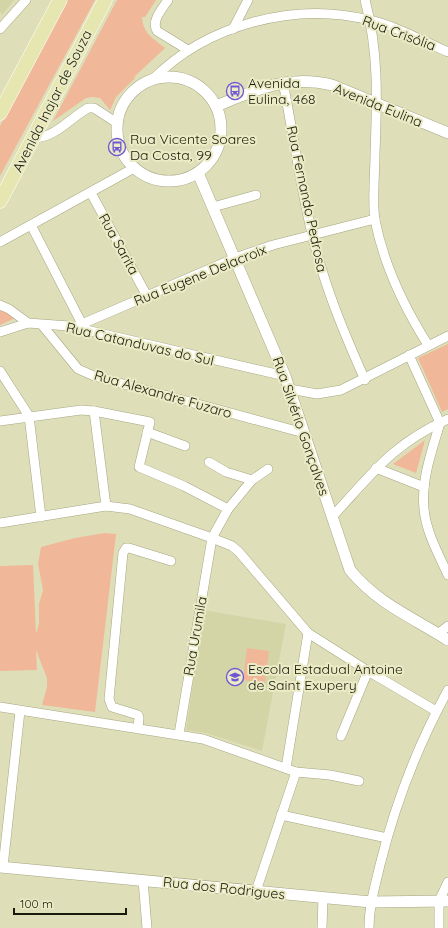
<svg xmlns="http://www.w3.org/2000/svg" width="448" height="928" font-family="Quicksand,sans-serif">
	<rect width="100%" height="100%" fill="#dedfb9"/>
	<g fill="#d4d5a7">
		<polygon points="0,0 14,0 2,15 0,11"/>
		<polygon points="204,610 286,624 262,751 206,733 186,730"/>
	</g>
	<g fill="#f0b799">
		<polygon points="67,0 95,0 0,176 0,126"/>
		<path d="M117,0H156L145,17H142C143,34 153,38 165,48L134,77L135,78L116,97L110,110L100,98L92,97L86,98L53,121Z"/>
		<polygon points="0,308 15,318 0,325"/>
		<polygon points="448,344 448,409 442,412 418,358"/>
		<polygon points="425,440 416,473 393,464"/>
		<polygon points="105,533 116,534 95,712 42,705 47,687 47,678 36,650 37,670 0,671 0,566 33,565 36,634 39,624 39,604 43,590 38,564 41,547 75,538"/>
		<polygon points="247,648 269,651 265,683 243,680"/>
	</g>
	<g fill="none" stroke-linecap="round" stroke-linejoin="round">
		<g stroke="#a6a682" stroke-width="10">
			<g id="minor">
				<path d="M168,0C162,9 151,21 157,31L188,50"/>
				<path d="M365,0C379,52 377,100 375,154C375,173 372,203 375,220C384,266 404,307 428,345"/>
				<polyline points="0,29 26,0"/>
				<polyline points="233,29 248,0"/>
				<path d="M152,80C206,25 294,1 369,20C396,26 423,41 448,52"/>
				<path d="M283,82C293,133 300,184 312,234C324,285 344,333 365,380"/>
				<path d="M33,138C55,138 69,119 88,108H94L117,123"/>
				<polyline points="91,193 147,296"/>
				<polyline points="213,207 256,195"/>
				<polyline points="31,225 82,324"/>
				<polyline points="0,242 134,168"/>
				<polyline points="0,305 9,309 28,323"/>
				<polyline points="42,325 78,369 94,376 304,433"/>
				<polyline points="75,327 235,258 273,245 375,219"/>
				<polyline points="0,332 28,323 69,326 285,376"/>
				<polyline points="409,355 440,423"/>
				<polyline points="0,371 29,416 41,517"/>
				<polyline points="290,389 317,394 341,390 448,336"/>
				<polyline points="94,411 106,506"/>
				<polyline points="0,421 81,410 94,411 150,422 139,467 184,486 228,509"/>
				<path d="M440,423C432,450 421,480 424,509C426,532 439,555 448,575"/>
				<polyline points="147,432 185,446"/>
				<polyline points="209,462 226,472 252,480"/>
				<polyline points="376,468 424,487"/>
				<path d="M332,517C372,474 392,444 448,419"/>
				<polyline points="0,523 106,506 130,509 212,538 232,546 239,552 308,633 368,671 436,711"/>
				<polyline points="438,634 448,626"/>
				<polyline points="0,707 203,739 296,772 330,775 359,781"/>
				<polyline points="138,728 139,718 138,715 112,707 109,699 123,553 126,548 129,548 171,561"/>
				<polyline points="179,734 212,538 228,509 252,480 268,469"/>
				<polyline points="341,736 368,671"/>
				<polyline points="286,768 308,633"/>
				<polyline points="281,815 387,838"/>
				<polyline points="3,867 20,711"/>
				<polyline points="143,880 147,928"/>
				<polyline points="256,891 296,772"/>
				<polyline points="322,928 323,898"/>
				<path d="M369,928C369,906 375,886 380,865C395,804 418,745 448,690"/>
				<polyline points="439,928 439,901 448,882"/>
			</g>
		</g>
		<g stroke="#a6a682" stroke-width="12">
			<g id="tertiary">
				<circle cx="169" cy="129" r="52"/>
				<path d="M216,106C256,90 288,74 332,85L448,133"/>
				<path d="M198,173L285,376L350,570C378,604 412,617 448,640"/>
				<polyline points="0,867 371,902 448,901"/>
			</g>
		</g>
		<g stroke="#fff" stroke-width="15">
			<g id="primary">
				<polyline points="0,113 60,0"/>
				<polyline points="0,201 105,0"/>
			</g>
		</g>
		<use href="#minor" stroke="#fff" stroke-width="9"/>
		<use href="#tertiary" stroke="#fff" stroke-width="11"/>
		<use href="#primary" stroke="#e6e6b0" stroke-width="14"/>
	</g>
	<defs>
		<g id="bus-ring" transform="scale(0.9)"><circle r="9.5" fill="#ebecc6" stroke="#7158d2" stroke-width="1.5"/><path d="M-5-6H5V4H4V6H2V4H-2V6H-4V4H-5ZM-3.5-4V0h7V-4ZM-3.5 1.2v1.5H-2V1.2ZM2 1.2v1.5H3.5V1.2Z" fill="#7158d2"/></g>
		<g id="school-ring" transform="scale(0.9)"><circle r="9.5" fill="#ebecc6" stroke="#7158d2" stroke-width="1.5"/><path d="M0-5L7-2L0 1L-7-2ZM-4 1L0 2.5L4 1V4Q0 6-4 4Z" fill="#7158d2"/></g>
	</defs>
	<g fill-rule="evenodd">
		<use href="#bus-ring" x="235" y="91"/>
		<use href="#bus-ring" x="117" y="147"/>
		<use href="#school-ring" x="235" y="677"/>
	</g>
	<g text-anchor="middle" stroke-width="4" stroke-linejoin="round" paint-order="stroke">
		<g font-size="14" fill="#1a1a0c" stroke="#ebecc6">
			<text transform="translate(399 33) rotate(20)" y="5">Rua Crisólia</text>
			<text transform="translate(52 101) rotate(-63)" y="5">Avenida Inajar de Souza</text>
			<text transform="translate(378 105) rotate(22)" y="5">Avenida Eulina</text>
			<text transform="translate(307 199) rotate(78)" y="5">Rua Fernando Pedrosa</text>
			<text transform="translate(119 244) rotate(61)" y="5">Rua Sarita</text>
			<text transform="translate(200 275) rotate(-22)" y="5">Rua Eugene Delacroix</text>
			<text transform="translate(140 344) rotate(13)" y="5">Rua Catanduvas do Sul</text>
			<text transform="translate(163 394) rotate(16)" y="5">Rua Alexandre Fuzaro</text>
			<text transform="translate(301 426) rotate(71)" y="5">Rua Silvério Gonçalves</text>
			<text transform="translate(195 636) rotate(-80)" y="5">Rua Urumila</text>
			<text transform="translate(224 888) rotate(6)" y="5">Rua dos Rodrigues</text>
		</g>
		<g font-size="14" fill="#1a1a0c" stroke="#ebecc6" text-anchor="start">
			<text x="248" y="88">Avenida<tspan x="248" dy="16">Eulina, 468</tspan></text>
			<text x="130" y="144">Rua Vicente Soares<tspan x="130" dy="16">Da Costa, 99</tspan></text>
			<text x="248" y="674">Escola Estadual Antoine<tspan x="248" dy="16">de Saint Exupery</tspan></text>
		</g>
	</g>
	<path d="M14 908v6h112v-6" fill="none" stroke="#1a1a0c" stroke-width="2"/>
	<text x="20" y="908" font-size="12" fill="#1a1a0c" stroke="#ebecc6" stroke-width="3" paint-order="stroke">100 m</text>
</svg>
